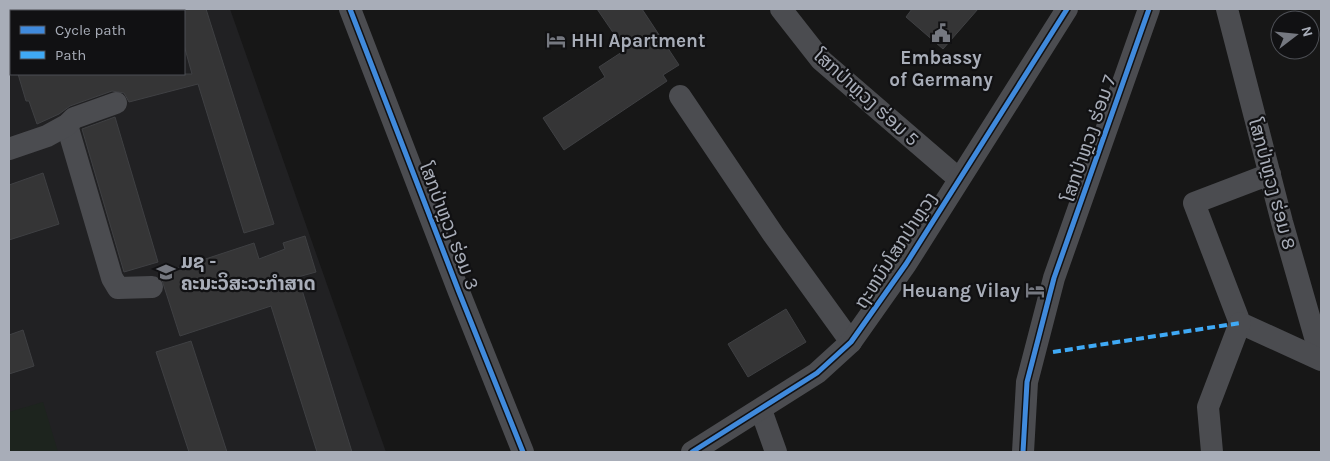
<svg xmlns="http://www.w3.org/2000/svg" width="1330" height="461" font-family="Karla,'Noto Sans Lao',sans-serif">
	<rect width="100%" height="100%" fill="#171717"/>
	<path fill="#212123" fill-rule="evenodd" d="M9,9H230L386,452H9ZM11,11H184V74H11Z"/>
	<polygon fill="#1d241e" points="43,402 58,452 9,452 9,412"/>
	<g fill="#353536" stroke="#3f4043">
		<polygon points="184,9 206,9 274,224 244,233 198,84 129,102 124,93 112,91 70,106 59,114 37,124 29,101 26,101 18,74 192,74 184,45"/>
		<polygon points="597,9 642,9 679,65 663,75 667,81 564,150 543,118 605,77 599,67 625,50"/>
		<polygon points="912,9 978,9 943,49 906,17"/>
		<polygon points="115,117 158,262 124,272 82,129"/>
		<polygon points="43,173 59,224 9,240 9,185"/>
		<polygon points="305,236 316,272 298,277 352,452 317,452 271,306 180,336 160,274 254,243 259,259 285,249 283,243"/>
		<polygon points="786,309 806,342 748,377 728,344"/>
		<polygon points="23,330 34,366 9,374 9,335"/>
		<polygon points="191,341 227,452 189,452 156,352"/>
	</g>
	<g fill="none" stroke-linecap="round" stroke-linejoin="round">
		<g stroke="#4b4c50" stroke-width="22">
			<polyline points="350,9 459,292 523,452"/>
			<polyline points="781,9 821,60 959,179"/>
			<polyline points="1227,9 1282,222 1321,358"/>
			<polyline points="680,96 773,234 851,342"/>
			<polyline points="67,125 112,278 118,288 152,287"/>
			<polyline points="9,149 47,136 67,125 74,118 116,103"/>
			<polyline points="1270,174 1194,203 1240,323 1321,360"/>
			<polyline points="761,410 776,452"/>
			<polyline points="692,452 817,373 851,342 906,264 1067,9"/>
			<polyline points="1023,452 1027,382 1054,278 1149,9"/>
			<polyline points="1212,452 1208,407 1240,323"/>
		</g>
		<polyline stroke="#3fa9f5" stroke-width="4" stroke-dasharray="8 4" stroke-linecap="butt" points="1053,352 1240,323"/>
		<g stroke="#111113" stroke-width="8">
			<g id="cycleway">
				<polyline points="350,9 459,292 523,452"/>
				<polyline points="692,452 817,373 851,342 906,264 1067,9"/>
				<polyline points="1023,452 1027,382 1054,278 1149,9"/>
			</g>
		</g>
		<use href="#cycleway" stroke="#408adc" stroke-width="5"/>
	</g>
	<defs>
		<g id="civic-bare" transform="scale(1.5)"><path d="M-.6-6.5H3V-4.5H.6V-3L4-1V1h2V6H-6V1h2V-1L-.6-3ZM-1.2 2.5V6h2.4V2.5Z" fill="#757880" stroke="#111113" stroke-width="2.5" paint-order="stroke"/></g>
		<g id="hotel-bare" transform="scale(1.5)"><path d="M-6-4.5h1.5V1H6V5H4.5V3h-9V5H-6ZM-4 0a1.8 1.8 0 1 1 3.6 0ZM.5 0V-2.5h3Q6-2.5 6 0Z" fill="#757880" stroke="#111113" stroke-width="2.5" paint-order="stroke"/></g>
		<g id="university-bare" transform="scale(1.5)"><path d="M0-5L7-2L0 1L-7-2ZM-4 1L0 2.5L4 1V4Q0 6-4 4Z" fill="#757880" stroke="#111113" stroke-width="2.5" paint-order="stroke"/></g>
	</defs>
	<g fill-rule="evenodd">
		<use href="#civic-bare" x="941" y="33"/>
		<use href="#hotel-bare" x="556" y="40"/>
		<use href="#university-bare" x="166" y="272"/>
		<use href="#hotel-bare" x="1035" y="290"/>
	</g>
	<g text-anchor="middle" stroke-width="4.5" stroke-linejoin="round" paint-order="stroke">
		<g font-size="19" font-weight="bold" fill="#a8adb8" stroke="#111113" text-anchor="start">
			<text x="571" y="47">HHI Apartment</text>
			<text x="941" y="64" text-anchor="middle">Embassy<tspan x="941" dy="22">of Germany</tspan></text>
			<text x="181" y="268">ມຊ -<tspan x="181" dy="22">ຄະນະວິສະວະກຳສາດ</tspan></text>
			<text x="1020" y="297" text-anchor="end">Heuang Vilay</text>
		</g>
		<g font-size="19" fill="#a8adb8" stroke="#111113">
			<text transform="translate(867 97) rotate(42)" y="7">ໂສກປ່າຫຼວງ ຮ່ອມ 5</text>
			<text transform="translate(1088 138) rotate(-71)" y="7">ໂສກປ່າຫຼວງ ຮ່ອມ 7</text>
			<text transform="translate(1273 184) rotate(75)" y="7">ໂສກປ່າຫຼວງ ຮ່ອມ 8</text>
			<text transform="translate(450 226) rotate(69)" y="7">ໂສກປ່າຫຼວງ ຮ່ອມ 3</text>
			<text transform="translate(895 250) rotate(-57)" y="7">ຖະຫນົນໂສກປ່າຫຼວງ</text>
		</g>
	</g>
	<rect width="1330" height="461" fill="none" stroke="#a8adb8" stroke-width="20"/>
	<rect x="10" y="10" width="175" height="65" fill="#111113" stroke="#4d4f55"/>
	<rect x="20" y="26" width="25" height="8" fill="#408adc" stroke="#4d4f55"/>
	<text x="55" y="35" font-size="15" fill="#a8adb8">Cycle path</text>
	<rect x="20" y="51" width="25" height="8" fill="#3fa9f5" stroke="#4d4f55"/>
	<text x="55" y="60" font-size="15" fill="#a8adb8">Path</text>
	<g transform="translate(1295 35) rotate(74)"><circle r="24" fill="#111113" stroke="#4d4f55"/>
	<path d="M0-4L9 19L0 12L-9 19Z" fill="#757880"/>
	<text y="-8" font-size="14" font-weight="bold" text-anchor="middle" fill="#a8adb8">N</text>
	</g>
</svg>
